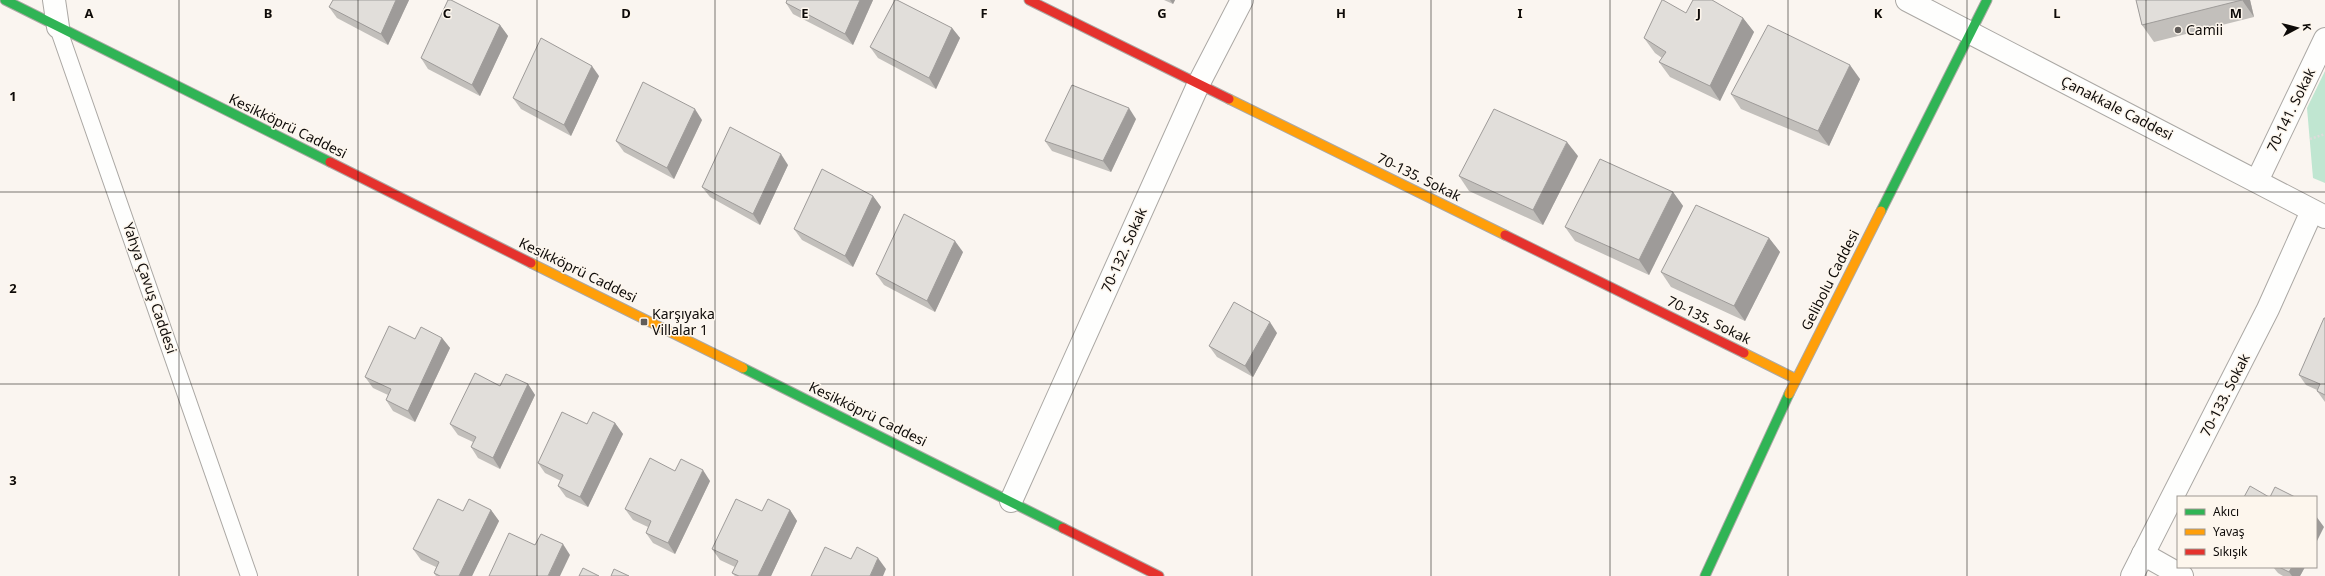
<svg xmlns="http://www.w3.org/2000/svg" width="2325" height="576" font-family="'Noto Sans',sans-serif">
	<rect width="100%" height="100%" fill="#faf5f0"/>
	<polygon fill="#c0e6d1" points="2325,71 2325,183 2313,178 2307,108"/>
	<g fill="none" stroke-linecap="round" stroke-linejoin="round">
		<g stroke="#aba8a4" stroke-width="18">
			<polyline id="lane" points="56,22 249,576"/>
		</g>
		<g stroke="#aba8a4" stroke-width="24">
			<g id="street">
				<polyline points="54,0 58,27"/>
				<polyline points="1907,0 2325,217"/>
				<polyline points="2257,181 2325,39"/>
				<polyline points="1011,501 1199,83 1242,0"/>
				<polyline points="2143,554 2182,576"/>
				<polyline points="2132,576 2268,309 2312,211"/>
			</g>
		</g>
		<g stroke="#aba8a4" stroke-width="11">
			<g id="fast">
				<polyline points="5,0 330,162"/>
				<polyline points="1881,211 1987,0"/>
				<polyline points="743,368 1063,528"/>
				<polyline points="1705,576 1789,394"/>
			</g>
		</g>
		<g stroke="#aba8a4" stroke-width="11">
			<g id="slow">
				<polyline points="1229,99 1505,235"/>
				<polyline points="531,263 743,368"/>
				<polyline points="1744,353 1796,379"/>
				<polyline points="1789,394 1881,211"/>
			</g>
		</g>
		<g stroke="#aba8a4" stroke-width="11">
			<g id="jam">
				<polyline points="1029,0 1229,99"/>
				<polyline points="330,162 531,263"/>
				<polyline points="1505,235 1744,353"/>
				<polyline points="1063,528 1159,576"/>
			</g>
		</g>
		<polyline stroke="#dddcdb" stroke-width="2.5" stroke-dasharray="2 2" stroke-linecap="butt" points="2310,139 2325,134"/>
		<use href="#lane" stroke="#fefefd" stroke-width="16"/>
		<use href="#street" stroke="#fefefd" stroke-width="22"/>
		<use href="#fast" stroke="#30b455" stroke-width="9"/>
		<use href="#slow" stroke="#ff9f0a" stroke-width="9"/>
		<use href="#jam" stroke="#e5322d" stroke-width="9"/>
	</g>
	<g fill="#c2bfbb">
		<polygon points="409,0 388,45 337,18 329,7"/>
		<polygon points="787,0 873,0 853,45 793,14 786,3"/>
		<polygon points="1164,0 1175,0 1173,4"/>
		<polygon points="2136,0 2250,0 2254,17 2154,42 2142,25"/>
		<polygon points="1686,13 1743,18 1754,32 1720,101 1670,77 1659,62 1662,58 1655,53 1644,38"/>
		<polygon points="500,25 508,36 480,96 428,69 421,58"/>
		<polygon points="952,28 960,38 936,89 878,58 870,47"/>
		<polygon points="599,76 571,136 521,109 513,98"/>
		<polygon points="1860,79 1829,146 1741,109 1731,94"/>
		<polygon points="1136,119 1111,172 1052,151 1045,141"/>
		<polygon points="702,120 674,179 624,152 616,141"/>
		<polygon points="1578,156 1543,225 1469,191 1459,176"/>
		<polygon points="788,165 760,225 710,197 702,187"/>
		<polygon points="1673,192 1683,206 1649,275 1575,241 1565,227"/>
		<polygon points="873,196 881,207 853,267 802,240 794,229"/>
		<polygon points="1769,238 1780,252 1745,321 1671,287 1661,272"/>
		<polygon points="963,252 935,312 884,285 876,274"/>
		<polygon points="2325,318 2325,402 2317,391 2317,390 2306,385 2299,375"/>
		<polygon points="1277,333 1253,377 1217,357 1209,346"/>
		<polygon points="442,338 450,348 415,422 393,411 386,400 388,395 373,388 365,377"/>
		<polygon points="528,384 535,395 500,469 478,458 471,447 473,442 458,435 450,424 500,386"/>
		<polygon points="615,423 623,434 588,507 566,497 558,486 561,481 545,473 538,463 587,424"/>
		<polygon points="675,471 710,481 675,554 653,543 646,533 648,527 633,520 625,509"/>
		<polygon points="491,510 499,521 472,576 436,576 434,573 436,567 421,560 413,549 463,511"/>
		<polygon points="790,510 797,521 771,576 735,576 732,573 735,567 720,560 712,549"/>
		<polygon points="2273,567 2305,567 2300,576 2283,576 2278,573"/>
	</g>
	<g fill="#9e9b99">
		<polygon points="396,0 409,0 388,45 381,34"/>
		<polygon points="860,0 873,0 853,45 845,34"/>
		<polygon points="1170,0 1175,0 1173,4"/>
		<polygon points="2242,0 2250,0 2254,17"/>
		<polygon points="1743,18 1754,32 1720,101 1710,86"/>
		<polygon points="500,25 508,36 480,96 472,85"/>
		<polygon points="952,28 960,38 936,89 929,78"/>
		<polygon points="1850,65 1860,79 1829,146 1818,131"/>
		<polygon points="592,66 599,76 571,136 564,125"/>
		<polygon points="1129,108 1136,119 1111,172 1103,161"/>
		<polygon points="695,109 702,120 674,179 667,168"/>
		<polygon points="1567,142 1578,156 1543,225 1533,210"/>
		<polygon points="781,154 788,165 760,225 753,214"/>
		<polygon points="1673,192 1683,206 1649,275 1639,260"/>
		<polygon points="873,196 881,207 853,267 845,256"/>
		<polygon points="1769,238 1780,252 1745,321 1734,306"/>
		<polygon points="955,241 963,252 935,312 927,301"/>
		<polygon points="1270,322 1277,333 1253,377 1245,366"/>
		<polygon points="442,338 450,348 415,422 408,411"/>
		<polygon points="528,384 535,395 500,469 493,458"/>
		<polygon points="615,423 623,434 588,507 580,497"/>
		<polygon points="703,470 710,481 675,554 668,543"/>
		<polygon points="491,510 499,521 472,576 459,576"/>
		<polygon points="790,510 797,521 771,576 758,576"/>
		<polygon points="2316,516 2324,527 2316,543"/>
		<polygon points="563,544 570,555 560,576 548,576"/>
		<polygon points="878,558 886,569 883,576 870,576"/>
		<polygon points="2292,567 2305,567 2300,576 2292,576 2289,572"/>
	</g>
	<g fill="#e1deda" stroke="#9e9b99">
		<polygon points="333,0 396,0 381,34 329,7"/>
		<polygon points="448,0 451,0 500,25 472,85 421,58"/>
		<polygon points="787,0 860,0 845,34 786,3"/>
		<polygon points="895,0 897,0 952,28 929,78 870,47"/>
		<polygon points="1662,0 1663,0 1686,13 1693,0 1712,0 1743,18 1710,86 1659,62 1666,52 1644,38"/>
		<polygon points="2136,0 2242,0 2142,25"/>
		<polygon points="1768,25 1850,65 1818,131 1731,94"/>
		<polygon points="541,38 592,66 564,125 513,98"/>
		<polygon points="643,82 695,109 667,168 616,141"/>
		<polygon points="1072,85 1129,108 1103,161 1045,141"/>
		<polygon points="1494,109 1567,142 1533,210 1459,176"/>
		<polygon points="730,127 781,154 753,214 702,187"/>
		<polygon points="1600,159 1673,192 1639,260 1565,227"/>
		<polygon points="822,169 873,196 845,256 794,229"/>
		<polygon points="1696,205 1769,238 1734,306 1661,272"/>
		<polygon points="904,214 955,241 927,301 876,274"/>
		<polygon points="1234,302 1270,322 1245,366 1209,346"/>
		<polygon points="2324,318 2325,318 2325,395 2317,391 2320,384 2299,375"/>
		<polygon points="389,326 415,339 421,327 442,338 408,411 386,400 391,389 365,377"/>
		<polygon points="475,373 500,386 506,374 528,384 493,458 471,447 476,437 450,424"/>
		<polygon points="562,412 587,424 593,412 615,423 580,497 558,486 563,475 538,463"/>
		<polygon points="650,458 675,471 681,459 703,470 668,543 646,533 651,521 625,509"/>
		<polygon points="2250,486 2269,497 2244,497"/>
		<polygon points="2275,487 2295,497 2270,497"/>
		<polygon points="438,499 463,511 469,499 491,510 459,576 440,576 434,573 439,562 413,549"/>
		<polygon points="736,499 762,511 768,499 790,510 758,576 739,576 732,573 738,561 712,549"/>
		<polygon points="509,533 535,545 541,534 563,544 548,576 489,576"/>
		<polygon points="825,547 851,559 857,547 878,558 870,576 811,576"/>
		<polygon points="2279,567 2292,567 2289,572"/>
		<polygon points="583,568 599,576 579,576"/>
		<polygon points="614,569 629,576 611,576"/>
	</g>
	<path fill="none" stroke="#0e0b09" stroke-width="1" stroke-opacity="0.55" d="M179,0V576M358,0V576M537,0V576M715,0V576M894,0V576M1073,0V576M1252,0V576M1431,0V576M1610,0V576M1788,0V576M1967,0V576M2146,0V576M0,192H2325M0,384H2325"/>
	<g fill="#615d5a" stroke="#fdf6ed" stroke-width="1.5">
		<circle cx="2178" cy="30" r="4"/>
		<rect x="640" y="318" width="8" height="8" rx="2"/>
	</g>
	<g text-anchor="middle" stroke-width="3" stroke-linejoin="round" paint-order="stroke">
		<g font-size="14" fill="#0e0b09" stroke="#fdf6ed" text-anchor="start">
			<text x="2186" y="35">Camii</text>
			<text x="652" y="319">Karşıyaka<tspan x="652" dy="16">Villalar 1</tspan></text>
		</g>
		<g font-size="14" fill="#0e0b09" stroke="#fdf6ed">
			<text transform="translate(2117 108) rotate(27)" y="5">Çanakkale Caddesi</text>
			<text transform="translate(2291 110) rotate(-64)" y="5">70-141. Sokak</text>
			<text transform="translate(288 126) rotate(26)" y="5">Kesikköprü Caddesi</text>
			<text transform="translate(1419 177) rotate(26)" y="5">70-135. Sokak</text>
			<text transform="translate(1124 250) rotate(-66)" y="5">70-132. Sokak</text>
			<text transform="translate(578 270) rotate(26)" y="5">Kesikköprü Caddesi</text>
			<text transform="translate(1830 280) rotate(-63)" y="5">Gelibolu Caddesi</text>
			<text transform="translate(150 288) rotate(71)" y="5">Yahya Çavuş Caddesi</text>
			<text transform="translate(1709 320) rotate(26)" y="5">70-135. Sokak</text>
			<text transform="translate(2225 395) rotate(-63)" y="5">70-133. Sokak</text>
			<text transform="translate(868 414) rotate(26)" y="5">Kesikköprü Caddesi</text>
		</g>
	</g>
	<g font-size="13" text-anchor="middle" font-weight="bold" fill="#0e0b09" stroke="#fdf6ed" stroke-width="3" stroke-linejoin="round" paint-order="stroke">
		<text x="89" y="18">A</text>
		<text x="268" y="18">B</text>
		<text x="447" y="18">C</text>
		<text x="626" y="18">D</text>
		<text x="805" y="18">E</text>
		<text x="984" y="18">F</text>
		<text x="1162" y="18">G</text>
		<text x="1341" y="18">H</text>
		<text x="1520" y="18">I</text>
		<text x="1699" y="18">J</text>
		<text x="1878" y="18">K</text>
		<text x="2057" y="18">L</text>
		<text x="2236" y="18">M</text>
		<text x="13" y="101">1</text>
		<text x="13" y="293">2</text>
		<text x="13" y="485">3</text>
	</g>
	<rect x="2177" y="496" width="140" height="72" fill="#fdf6ed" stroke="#9d9892"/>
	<rect x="2185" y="509" width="20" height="6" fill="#30b455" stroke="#9d9892"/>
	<text x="2213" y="516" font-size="12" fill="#0e0b09">Akıcı</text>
	<rect x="2185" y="529" width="20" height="6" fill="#ff9f0a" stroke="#9d9892"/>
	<text x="2213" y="536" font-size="12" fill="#0e0b09">Yavaş</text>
	<rect x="2185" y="549" width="20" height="6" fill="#e5322d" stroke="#9d9892"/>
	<text x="2213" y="556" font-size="12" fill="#0e0b09">Sıkışık</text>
	<g transform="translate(2297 28) rotate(83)" stroke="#fdf6ed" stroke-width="3" paint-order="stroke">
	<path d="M0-3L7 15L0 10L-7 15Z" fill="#0e0b09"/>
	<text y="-6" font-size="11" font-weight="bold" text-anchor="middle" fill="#0e0b09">K</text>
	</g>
</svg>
